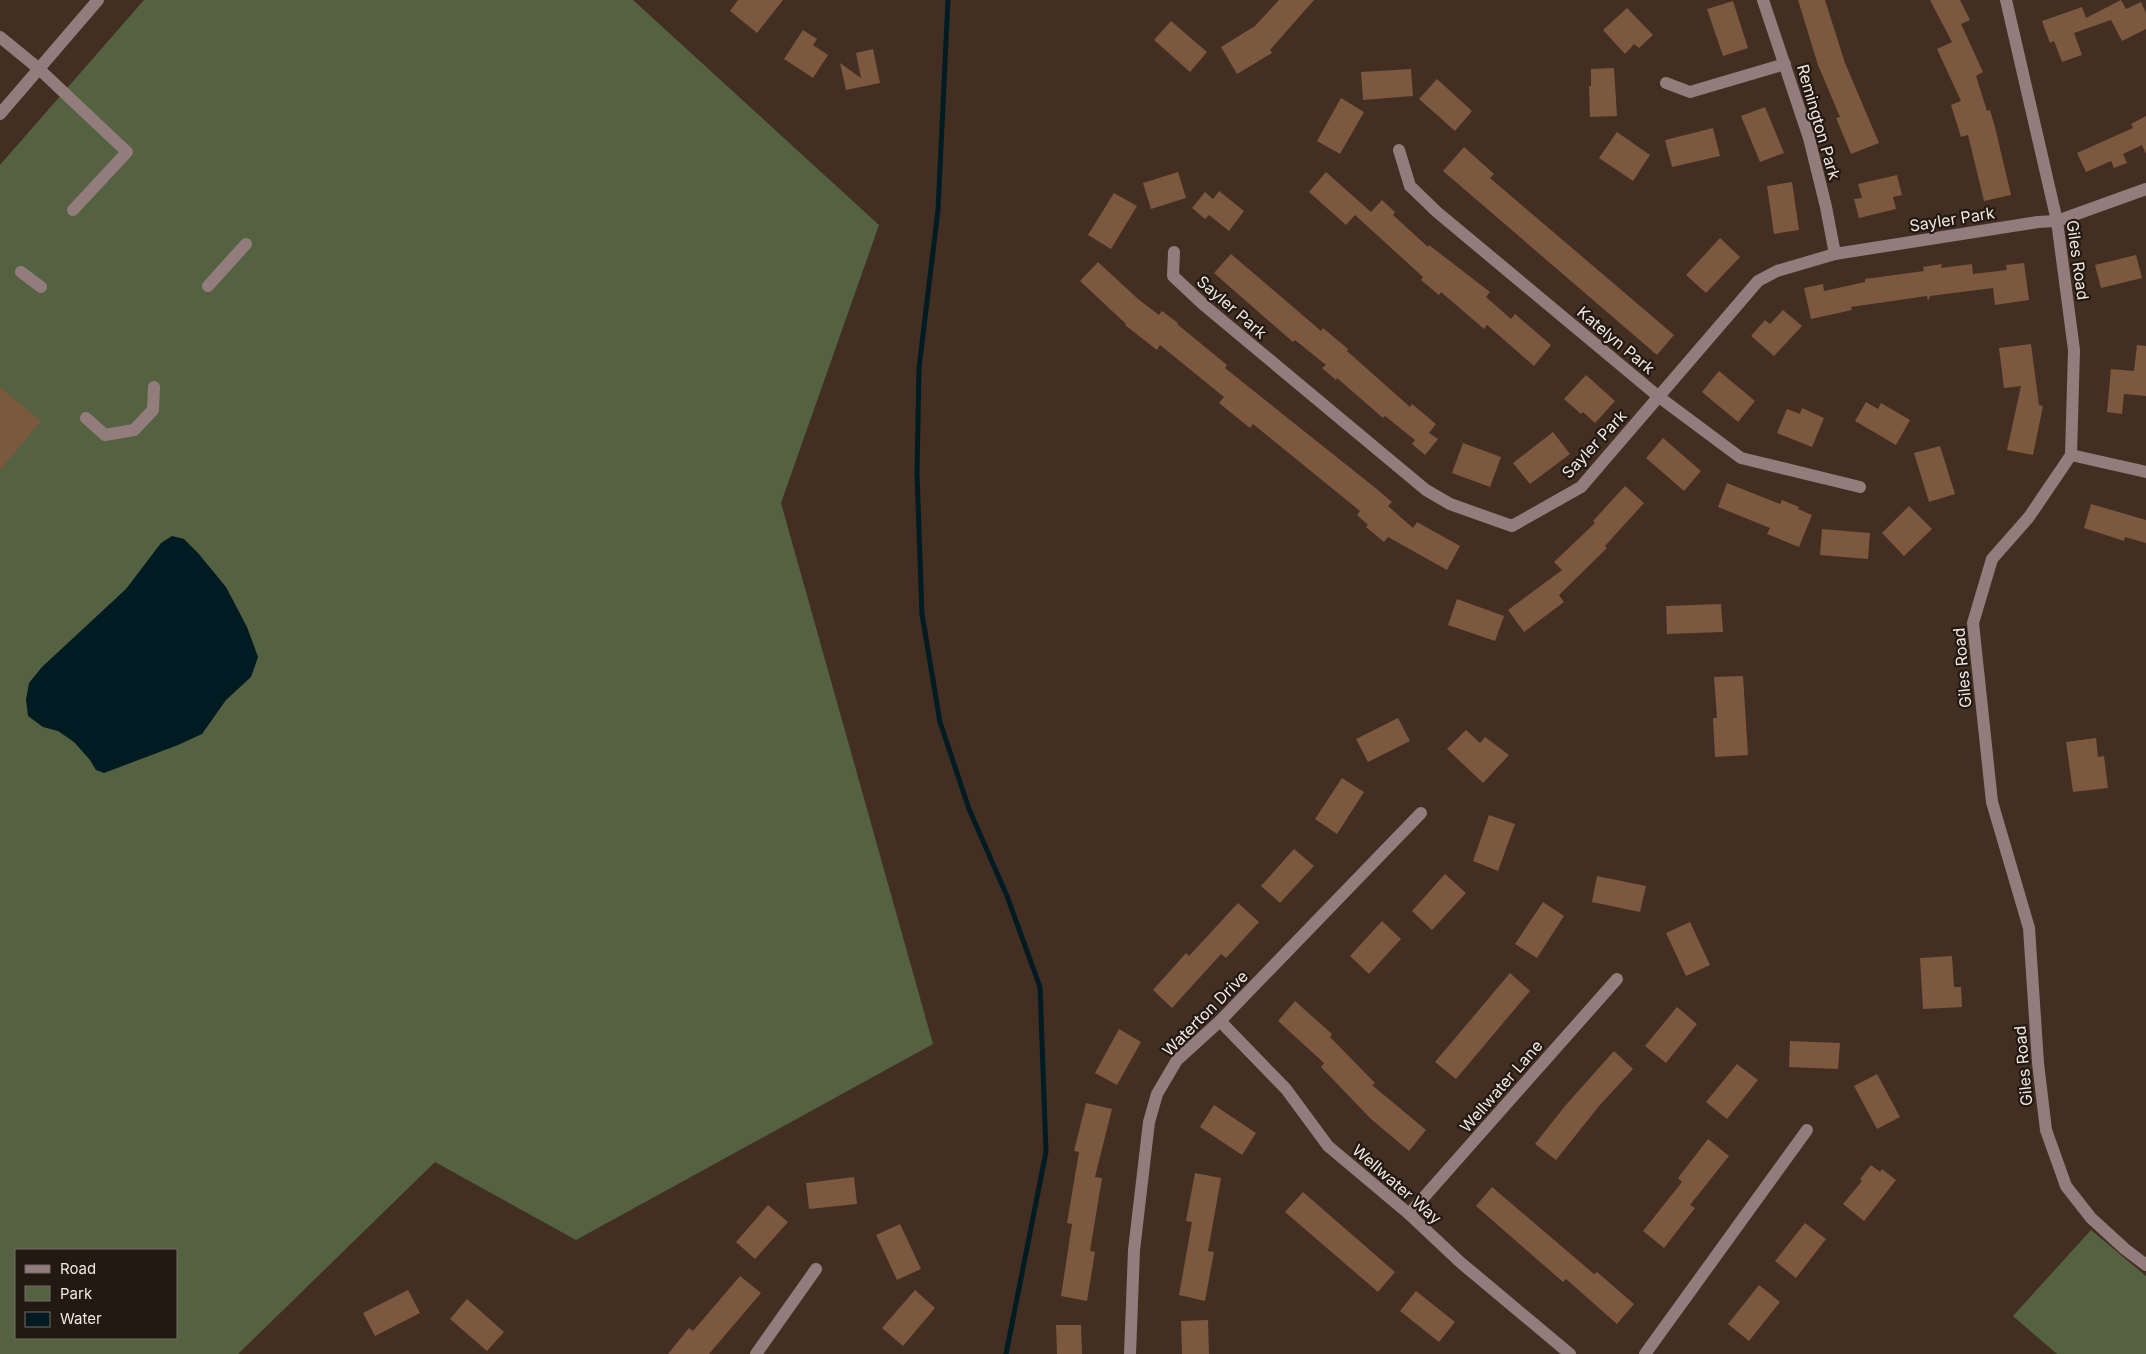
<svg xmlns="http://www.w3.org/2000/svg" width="2146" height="1354" font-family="Inter,sans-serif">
	<rect width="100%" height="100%" fill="#422f22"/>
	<g fill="#546241" fill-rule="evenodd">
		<path d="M144,0H633L879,225L781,503L933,1044L576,1240L435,1162L238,1354H0V165ZM16,1250H176V1338H16Z"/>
		<polygon points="2091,1230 2146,1276 2146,1354 2057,1354 2013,1316"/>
	</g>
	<polygon fill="#011b23" points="172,536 184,539 198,553 226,587 247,627 258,657 251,677 226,700 202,734 178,745 104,773 96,770 90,760 74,742 58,731 43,727 28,716 26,700 29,683 42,667 126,589 161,543"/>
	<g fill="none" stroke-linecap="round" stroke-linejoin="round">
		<polyline stroke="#011b23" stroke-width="5" points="948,0 938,210 919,368 917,473 922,614 940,722 969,809 1007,896 1040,987 1046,1152 1006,1354"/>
	</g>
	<g fill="#7c583f">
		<polygon points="738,0 783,0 757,33 730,11"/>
		<polygon points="1279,0 1314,0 1270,50 1272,53 1237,74 1221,47 1255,26"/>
		<polygon points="1798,0 1825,0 1845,63 1879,143 1851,154 1836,118 1840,117 1818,65"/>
		<polygon points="1930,0 1960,0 1970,20 1961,24 1983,72 1976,76 1987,111 1990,110 1995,127 2011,195 1984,201 1968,135 1961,137 1951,105 1961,101 1937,49 1952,42"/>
		<polygon points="2121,0 2126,9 2141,2 2146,13 2146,29 2122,41 2111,20 2074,33 2082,55 2062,62 2054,41 2050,43 2042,21 2082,7 2086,18"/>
		<polygon points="1733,1 1748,48 1723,56 1707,9"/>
		<polygon points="1627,8 1653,35 1639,48 1634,44 1625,54 1603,30"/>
		<polygon points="1171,21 1207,52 1190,72 1154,40"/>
		<polygon points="803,30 817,39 813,45 828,55 813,78 784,59"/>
		<polygon points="873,49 880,83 846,90 840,63 861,78 856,53"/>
		<polygon points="1614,68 1617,116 1590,117 1589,86 1591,86 1591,69"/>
		<polygon points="1411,69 1413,96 1363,100 1361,72"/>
		<polygon points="1437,79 1472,111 1455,131 1419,99"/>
		<polygon points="1341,98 1364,112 1340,154 1317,141"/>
		<polygon points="1765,107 1784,153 1760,162 1741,116"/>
		<polygon points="2146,116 2146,154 2142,145 2123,154 2127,163 2114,168 2111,161 2086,172 2077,153 2133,128 2131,124"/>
		<polygon points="1713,128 1720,156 1672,167 1665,140"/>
		<polygon points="1617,132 1650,155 1633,181 1599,158"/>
		<polygon points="1464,147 1494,174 1490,178 1674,335 1657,355 1443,171"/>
		<polygon points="1178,172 1186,198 1151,209 1143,183"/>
		<polygon points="1326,172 1371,212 1382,200 1395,212 1393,215 1428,247 1429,245 1490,292 1486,297 1511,319 1515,314 1551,345 1534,366 1487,325 1484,329 1441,292 1439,295 1421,280 1423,277 1355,215 1346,225 1309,192"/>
		<polygon points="1897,175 1902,195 1893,197 1896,209 1859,218 1854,199 1862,198 1858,184"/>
		<polygon points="1792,182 1799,230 1774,234 1767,186"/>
		<polygon points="1219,191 1244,211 1229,231 1209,215 1205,219 1192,208 1205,192 1213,199"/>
		<polygon points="1114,193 1137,206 1111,249 1088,235"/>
		<polygon points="1720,238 1740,257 1706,293 1686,275"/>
		<polygon points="1231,254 1321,331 1323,328 1348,349 1347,351 1410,407 1412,404 1436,424 1429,433 1438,439 1425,455 1412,444 1415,440 1385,416 1383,418 1337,378 1336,380 1322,368 1326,365 1295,340 1293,342 1214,273"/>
		<polygon points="2136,255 2142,278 2101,288 2095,265"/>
		<polygon points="1098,262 1138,299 1159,315 1162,311 1178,323 1177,324 1227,365 1225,368 1378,490 1392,502 1388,506 1413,528 1417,522 1460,546 1447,570 1388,537 1384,542 1366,527 1368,525 1357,515 1360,511 1253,424 1250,428 1219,403 1224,397 1160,345 1157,350 1125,325 1126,324 1080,281"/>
		<polygon points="2024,263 2029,300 1995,305 1993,288 1930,296 1928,301 1927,296 1851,307 1852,310 1811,319 1804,288 1823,284 1824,291 1865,282 1865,279 1924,271 1923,267 1942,264 1941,268 1972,264 1973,274 2007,270 2006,265"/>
		<polygon points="1783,310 1802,326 1774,356 1751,336 1765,320 1770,324"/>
		<polygon points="2031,344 2039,405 2043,406 2033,455 2007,450 2021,386 2004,388 1999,348"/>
		<polygon points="2137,345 2146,346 2146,396 2124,394 2122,414 2107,412 2111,369 2134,371"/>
		<polygon points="1719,371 1755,401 1738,422 1702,392"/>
		<polygon points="1586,375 1615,401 1595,423 1583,412 1581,414 1564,399"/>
		<polygon points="0,387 41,421 0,470"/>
		<polygon points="1866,402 1878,409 1881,403 1910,420 1896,445 1855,421"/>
		<polygon points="1802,408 1824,418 1812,447 1777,433 1787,409 1800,414"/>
		<polygon points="1553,432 1570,454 1530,484 1513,463"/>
		<polygon points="1663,438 1701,471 1684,491 1646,458"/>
		<polygon points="1463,443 1501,457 1490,487 1452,473"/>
		<polygon points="1940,446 1955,494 1929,502 1914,453"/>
		<polygon points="1727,483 1780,504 1782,500 1799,507 1798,509 1812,515 1799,547 1767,534 1770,528 1718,507"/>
		<polygon points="1625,486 1644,503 1605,546 1607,548 1559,595 1564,602 1524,632 1508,610 1562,570 1554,562 1595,523 1593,521"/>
		<polygon points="2091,504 2146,520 2146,543 2125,537 2124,541 2084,528"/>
		<polygon points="1909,506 1932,529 1904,556 1882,533"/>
		<polygon points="1822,529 1870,533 1868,559 1820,555"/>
		<polygon points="1457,599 1504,616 1495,641 1448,625"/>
		<polygon points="1721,604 1723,632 1667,634 1666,606"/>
		<polygon points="1743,676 1748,755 1715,757 1713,718 1717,718 1714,677"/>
		<polygon points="1398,718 1410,741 1368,762 1356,739"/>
		<polygon points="1466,730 1480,743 1485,737 1509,755 1483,783 1447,749"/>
		<polygon points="2096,738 2098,757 2104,756 2108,788 2073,792 2066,742"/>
		<polygon points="1342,778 1364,792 1337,834 1315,819"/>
		<polygon points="1489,815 1515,824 1498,871 1473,861"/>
		<polygon points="1294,849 1314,866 1280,903 1261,886"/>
		<polygon points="1445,874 1466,893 1432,930 1412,911"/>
		<polygon points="1597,876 1646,886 1640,912 1592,902"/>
		<polygon points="1543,902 1564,916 1537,958 1515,944"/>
		<polygon points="1238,903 1259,922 1226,958 1221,954 1172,1008 1153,990 1186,953 1189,956"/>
		<polygon points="1382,921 1401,939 1369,974 1350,956"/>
		<polygon points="1690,922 1710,965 1686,976 1666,933"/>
		<polygon points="1952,956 1954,987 1961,987 1962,1007 1923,1009 1920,958"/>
		<polygon points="1510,973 1530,991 1456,1079 1435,1062"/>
		<polygon points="1295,1001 1332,1034 1330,1037 1375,1083 1372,1085 1426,1130 1409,1151 1371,1119 1321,1067 1324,1063 1278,1021"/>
		<polygon points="1677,1007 1697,1024 1666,1063 1645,1046"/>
		<polygon points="1119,1029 1141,1042 1117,1085 1095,1073"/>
		<polygon points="1790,1041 1840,1043 1838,1069 1789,1067"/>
		<polygon points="1614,1051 1633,1069 1599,1106 1556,1160 1535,1144 1565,1106"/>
		<polygon points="1737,1064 1758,1080 1727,1119 1706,1102"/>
		<polygon points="1877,1074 1900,1117 1877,1129 1854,1086"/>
		<polygon points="1086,1103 1112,1109 1095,1177 1102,1178 1090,1251 1095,1252 1087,1301 1061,1296 1072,1224 1067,1223 1079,1152 1074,1151"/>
		<polygon points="1214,1105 1256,1133 1242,1155 1200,1127"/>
		<polygon points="1708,1139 1729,1156 1690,1205 1695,1208 1664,1248 1643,1231 1682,1182 1678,1178"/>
		<polygon points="1871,1165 1880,1172 1882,1169 1896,1180 1864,1221 1843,1204 1862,1181 1860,1179"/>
		<polygon points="1195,1173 1221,1178 1208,1251 1214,1252 1205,1301 1179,1295 1192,1222 1186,1221"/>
		<polygon points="854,1177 857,1204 809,1209 806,1183"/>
		<polygon points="1492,1187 1594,1274 1597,1272 1634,1304 1617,1324 1566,1279 1563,1282 1476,1206"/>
		<polygon points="1303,1192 1395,1272 1378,1292 1285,1212"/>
		<polygon points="768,1205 788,1222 755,1259 736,1242"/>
		<polygon points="1805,1223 1826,1239 1796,1278 1775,1261"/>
		<polygon points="900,1224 921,1269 897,1280 876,1235"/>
		<polygon points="740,1276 761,1293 709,1354 668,1354 689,1328 693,1331"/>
		<polygon points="1759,1285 1780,1302 1749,1341 1728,1324"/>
		<polygon points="408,1290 420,1313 375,1336 363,1313"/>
		<polygon points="915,1290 935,1308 903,1346 882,1328"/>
		<polygon points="1416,1291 1455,1322 1439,1342 1400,1311"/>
		<polygon points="467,1299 504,1332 487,1351 450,1319"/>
		<polygon points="1208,1320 1209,1354 1182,1354 1181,1321"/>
		<polygon points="1056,1325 1081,1325 1082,1354 1057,1354"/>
	</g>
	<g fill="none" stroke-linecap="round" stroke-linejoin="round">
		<g stroke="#937d7c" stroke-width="12">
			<polyline points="1763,0 1809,138 1826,207 1835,254"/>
			<polyline points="2006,0 2057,221 2074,350 2071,455 2029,517 1992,559 1973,623 1992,802 2029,928 2038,1063 2046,1130 2066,1186 2091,1218 2125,1249 2146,1265"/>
			<polyline points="0,37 38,68 127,152 73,210"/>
			<polyline points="1666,83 1690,92 1785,64"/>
			<polyline points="0,114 98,0"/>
			<polyline points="1399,150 1410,186 1437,212 1659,397 1741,458 1860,487"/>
			<polyline points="1174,252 1173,276 1205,306 1426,490 1450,504 1512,526 1581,487 1758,281 1777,271 1835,254 2038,222 2057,221 2146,189"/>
			<polyline points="21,272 41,287"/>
			<polyline points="208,286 246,244"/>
			<polyline points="86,418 105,435 134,430 153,410 154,387"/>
			<polyline points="2071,455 2146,472"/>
			<polyline points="1220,1021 1286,1089 1328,1146 1409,1214 1460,1262 1570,1354"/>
			<polyline points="1409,1214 1617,979"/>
			<polyline points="756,1354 816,1269"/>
			<polyline points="1130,1354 1134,1250 1149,1122 1157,1094 1177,1060 1220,1021 1421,813"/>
			<polyline points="1645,1354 1807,1130"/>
		</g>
	</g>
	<g text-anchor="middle" stroke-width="4.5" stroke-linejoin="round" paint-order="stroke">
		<g font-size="16" fill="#f4e7df" stroke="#221913">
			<text transform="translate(1819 122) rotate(74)" y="6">Remington Park</text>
			<text transform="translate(1952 219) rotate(-9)" y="6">Sayler Park</text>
			<text transform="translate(2078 260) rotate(82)" y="6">Giles Road</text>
			<text transform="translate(1232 307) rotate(41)" y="6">Sayler Park</text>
			<text transform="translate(1616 340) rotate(40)" y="6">Katelyn Park</text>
			<text transform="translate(1594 444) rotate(-47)" y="6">Sayler Park</text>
			<text transform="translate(1962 668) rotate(-95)" y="6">Giles Road</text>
			<text transform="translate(1205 1013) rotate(-45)" y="6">Waterton Drive</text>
			<text transform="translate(2023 1066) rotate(-95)" y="6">Giles Road</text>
			<text transform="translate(1501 1086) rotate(-49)" y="6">Wellwater Lane</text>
			<text transform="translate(1397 1184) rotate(41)" y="6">Wellwater Way</text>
		</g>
	</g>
	<rect x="15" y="1249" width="162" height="90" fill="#221913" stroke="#766b65"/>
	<rect x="25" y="1265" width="25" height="8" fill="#937d7c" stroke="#766b65"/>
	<text x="60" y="1274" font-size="15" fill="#f4e7df">Road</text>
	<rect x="25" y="1286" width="25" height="15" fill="#546241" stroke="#766b65"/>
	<text x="60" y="1299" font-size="15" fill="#f4e7df">Park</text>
	<rect x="25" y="1312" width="25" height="15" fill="#011b23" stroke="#766b65"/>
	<text x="60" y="1324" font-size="15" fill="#f4e7df">Water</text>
</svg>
